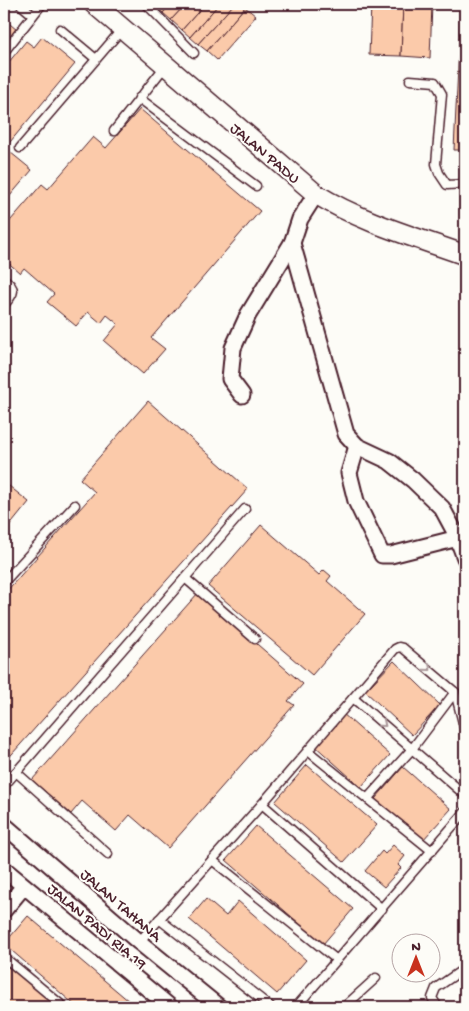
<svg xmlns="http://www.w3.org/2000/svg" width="469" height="1011" font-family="'Gochi Hand',sans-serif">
	<rect width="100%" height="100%" fill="#fdfcf7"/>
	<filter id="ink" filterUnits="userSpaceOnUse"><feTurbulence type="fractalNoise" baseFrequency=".02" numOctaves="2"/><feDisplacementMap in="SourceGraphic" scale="10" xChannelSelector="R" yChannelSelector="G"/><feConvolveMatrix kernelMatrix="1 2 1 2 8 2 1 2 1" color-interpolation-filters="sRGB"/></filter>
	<g filter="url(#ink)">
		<g fill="#fbcaaa" stroke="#4a1f2b">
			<polygon points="157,4 171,4 163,13 155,6"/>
			<polygon points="171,4 186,4 171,20 163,13"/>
			<polygon points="186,4 205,4 182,30 171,20"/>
			<polygon points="205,4 219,4 190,37 182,30"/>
			<polygon points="219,4 234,4 198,44 190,37"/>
			<polygon points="234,4 241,4 245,7 207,51 198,44"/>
			<polygon points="371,4 403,4 401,56 369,55"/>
			<polygon points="403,4 432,4 430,58 401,56"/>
			<polygon points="461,4 465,4 465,150 454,150"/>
			<polygon points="245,7 256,16 217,60 207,51"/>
			<polygon points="4,19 17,30 4,46"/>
			<polygon points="42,37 75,64 5,148 32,170 4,203 4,68 26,41 34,47"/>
			<polygon points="140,109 260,211 151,338 165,349 143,374 104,341 118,324 107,315 101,323 88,312 76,326 47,302 54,294 24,268 20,273 4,259 4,228 42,184 48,189 93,137 106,148"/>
			<polygon points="4,283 12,290 4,299"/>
			<polygon points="148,401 248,489 4,763 4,594 95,492 80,479"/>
			<polygon points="4,482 29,502 4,533"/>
			<polygon points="261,525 319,575 324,570 331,576 327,581 365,614 312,675 208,586"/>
			<polygon points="198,593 303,684 288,701 294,705 168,848 130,815 116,831 82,801 71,814 32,780"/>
			<polygon points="394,661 440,705 412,735 365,691"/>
			<polygon points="342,713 390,755 361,787 314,745"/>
			<polygon points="307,765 377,825 344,862 275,802"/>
			<polygon points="403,767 451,809 422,841 375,799"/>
			<polygon points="256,826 353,909 323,944 226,860"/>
			<polygon points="393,845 405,856 398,865 401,868 384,887 365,871 382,851 385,854"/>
			<polygon points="206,899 226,916 238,901 306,960 277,994 189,919"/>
			<polygon points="28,916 136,1007 77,1007 4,944"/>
			<polygon points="4,959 61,1007 4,1007"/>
		</g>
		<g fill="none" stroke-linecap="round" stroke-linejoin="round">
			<g stroke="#4a1f2b" stroke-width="11">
				<g id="service">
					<polyline points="20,4 33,15"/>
					<polyline points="146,4 194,53"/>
					<polyline points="60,29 96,59"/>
					<polyline points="4,52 42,4"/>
					<polyline points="410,80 435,82 442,94 436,164 439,173 447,185 465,184"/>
					<polyline points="139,98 256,186"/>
					<polyline points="114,131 166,65"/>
					<polyline points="20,148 123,28"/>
					<path d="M4,279C17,290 15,292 4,305"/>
					<polyline points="185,578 255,639"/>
					<polyline points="4,582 75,505"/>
					<polyline points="353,698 465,795"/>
					<polyline points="308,751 432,851"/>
					<polyline points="16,772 108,854"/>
					<polyline points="4,786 245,509"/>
					<polyline points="368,798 412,749 455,692"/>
					<polyline points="262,804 382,909"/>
					<polyline points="212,860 337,960"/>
					<polyline points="159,919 271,1007"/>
					<polyline points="139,942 262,804 395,649 399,647 403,648 455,692 465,731"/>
					<polyline points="4,957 64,1007"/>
					<polyline points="296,1007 465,812"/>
					<polyline points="344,1007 376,978"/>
					<polyline points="438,1007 432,998 436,988 465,968"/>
				</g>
			</g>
			<g stroke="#4a1f2b" stroke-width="19">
				<g id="minor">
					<polyline points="292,243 346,434 357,446 389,461 413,480 442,508 456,534 465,558"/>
					<polyline points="242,395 230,379 233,348 248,315 292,243 300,219 316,194"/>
					<polyline points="357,446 349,473 356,501 382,555 391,555 458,538"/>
					<polyline points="4,825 139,942 219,1007"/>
					<polyline points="4,869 170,1007"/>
					<polyline points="4,910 24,886"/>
				</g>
			</g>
			<g stroke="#4a1f2b" stroke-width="22">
				<path id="tertiary" d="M94,4L316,194C361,222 415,237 465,255"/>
			</g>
			<use href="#service" stroke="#fdfcf7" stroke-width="8"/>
			<use href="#minor" stroke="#fdfcf7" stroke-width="15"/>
			<use href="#tertiary" stroke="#fdfcf7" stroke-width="19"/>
		</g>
		<defs><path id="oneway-chevron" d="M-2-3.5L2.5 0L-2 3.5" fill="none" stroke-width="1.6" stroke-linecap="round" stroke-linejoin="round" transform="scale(1.25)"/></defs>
		<g stroke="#ac999b">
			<use href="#oneway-chevron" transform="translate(428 668) rotate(40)"/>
			<use href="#oneway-chevron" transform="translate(383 724) rotate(40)"/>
		</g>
	</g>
	<g text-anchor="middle" stroke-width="4" stroke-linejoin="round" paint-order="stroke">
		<g font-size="16" fill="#4a1f2b" stroke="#fdfcf7">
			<text transform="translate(266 152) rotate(40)" y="6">JALAN PADU</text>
			<text transform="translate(122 904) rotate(41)" y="6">JALAN TAHANA</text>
			<text transform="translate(98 925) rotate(40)" y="6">JALAN PADI RIA 19</text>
		</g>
	</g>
	<rect width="469" height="1011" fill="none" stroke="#fdfcf7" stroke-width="20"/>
	<rect x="10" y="10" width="449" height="991" fill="none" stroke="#4a1f2b" stroke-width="2" filter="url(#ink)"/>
	<g transform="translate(416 958)"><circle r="24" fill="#fdfcf7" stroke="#b5a4a5"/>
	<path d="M0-4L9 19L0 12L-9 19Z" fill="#c8321e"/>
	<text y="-8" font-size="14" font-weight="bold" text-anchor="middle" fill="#4a1f2b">N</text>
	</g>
</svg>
